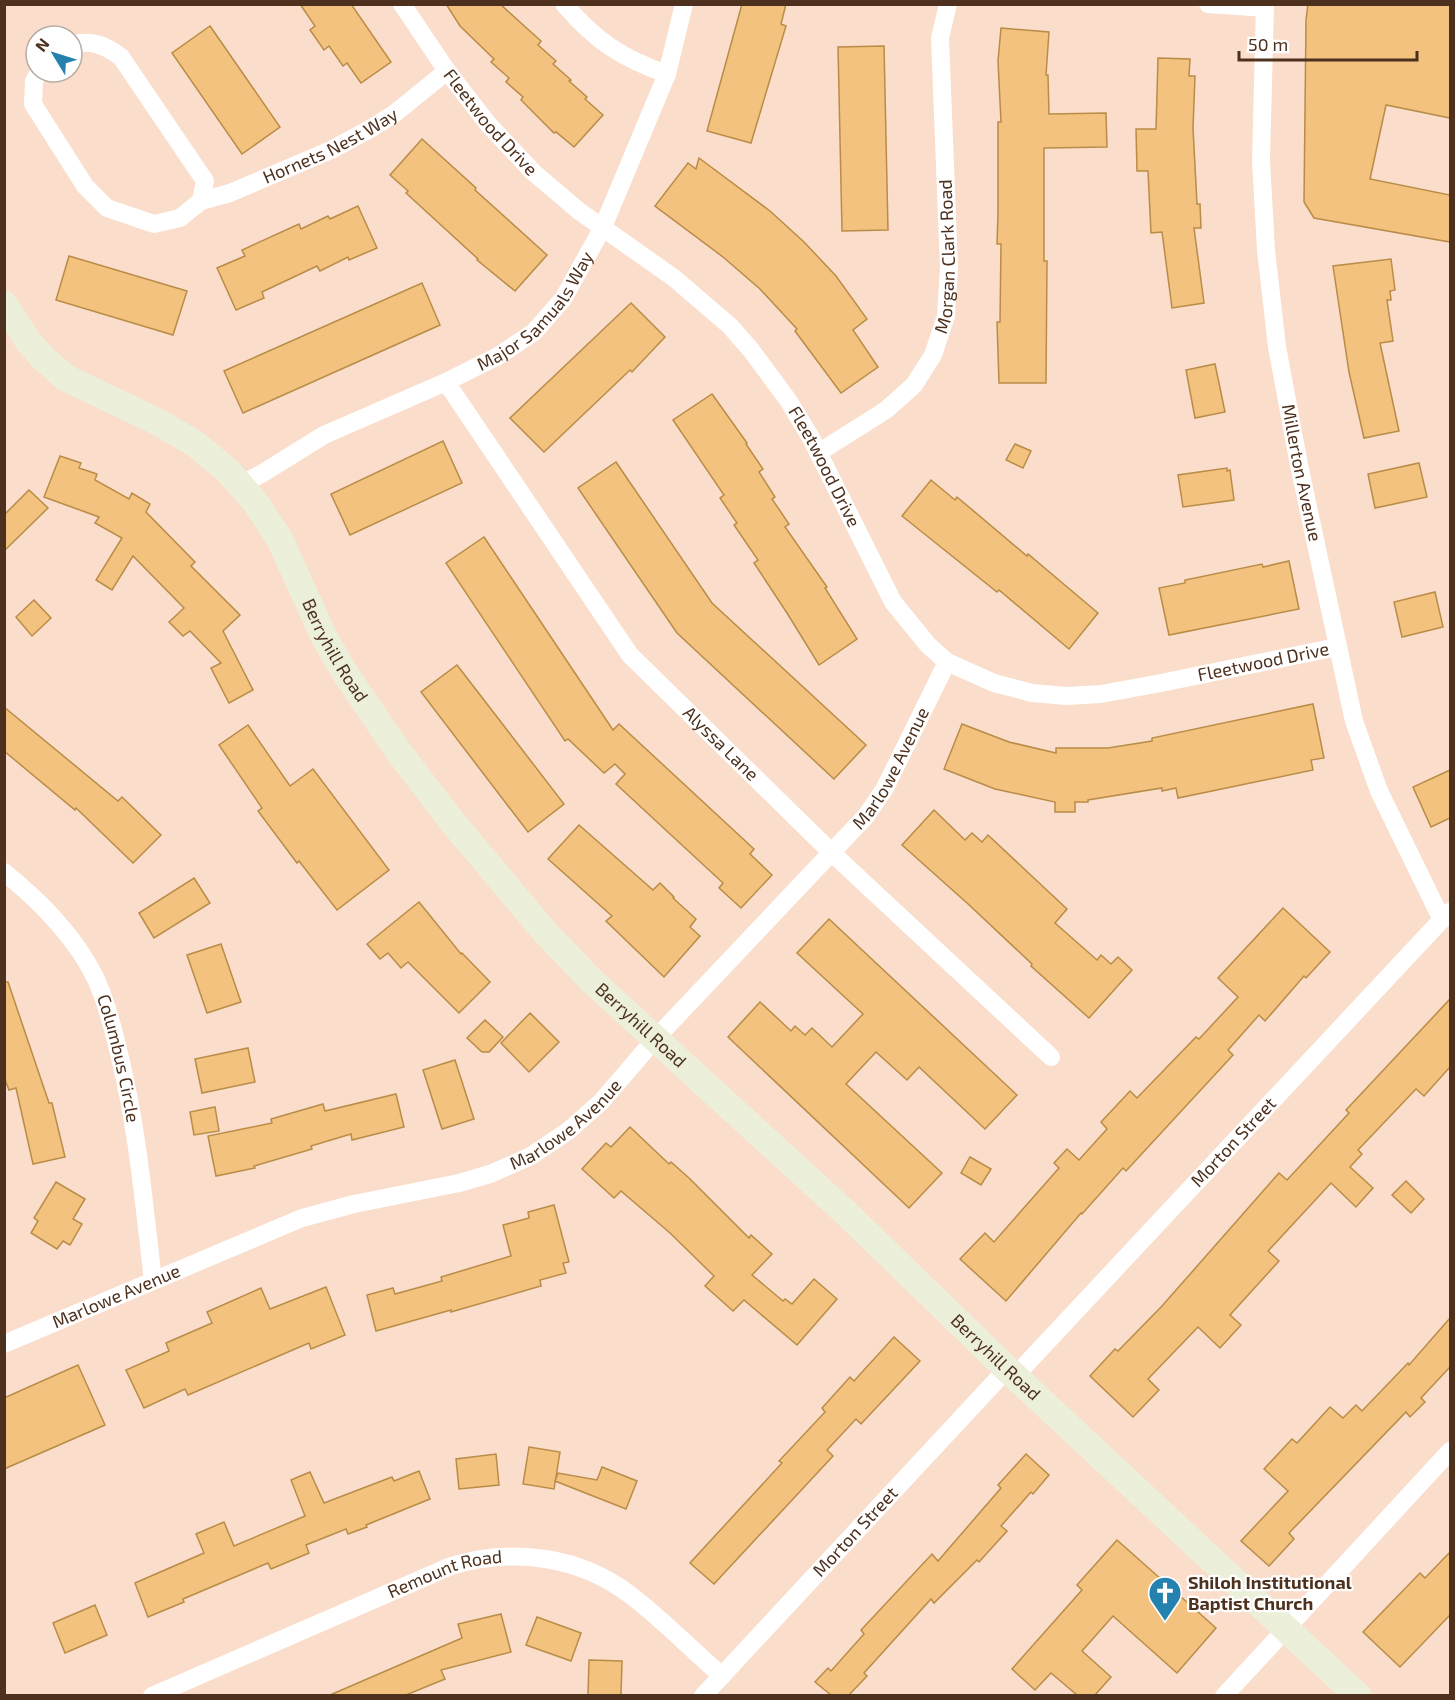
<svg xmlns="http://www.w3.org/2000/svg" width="1455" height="1700" font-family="'Exo 2',sans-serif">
	<rect width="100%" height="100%" fill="#faddca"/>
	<g fill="#f2c27e" stroke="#b98c48" stroke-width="1.5">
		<polygon points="300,4 351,4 391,62 361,83 347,63 343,66 329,46 324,50 310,30 315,26"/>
		<polygon points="446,4 500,4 541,41 538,45 556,61 553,64 571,80 569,81 587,97 585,99 603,115 574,147 556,132 554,133 521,100 523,97 506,82 509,78 491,62 494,59 460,26"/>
		<polygon points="742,4 786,4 781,24 786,26 751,143 707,131"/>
		<polygon points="1308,4 1450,4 1450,118 1386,105 1370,179 1450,195 1450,242 1314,218 1304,202 1306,20"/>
		<polygon points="210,26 280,127 242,154 172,53"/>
		<polygon points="1001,28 1049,32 1046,75 1048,75 1049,114 1106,113 1107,147 1044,148 1044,261 1047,261 1046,383 999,383 997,322 1000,322 1001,244 997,244 998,214 998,122 1001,122 998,61"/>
		<polygon points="884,46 888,230 842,231 838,47"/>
		<polygon points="1158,58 1190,59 1189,76 1195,76 1193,128 1197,204 1200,204 1201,228 1194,228 1204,303 1172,308 1162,232 1151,233 1148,171 1137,171 1136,129 1156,129"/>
		<polygon points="422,139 476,188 475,190 547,255 515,291 477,260 478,259 406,193 408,191 390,175"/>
		<polygon points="699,158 770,211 804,242 836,276 867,319 853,330 878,367 841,393 795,331 797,329 760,289 723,257 655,206 688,163 696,169"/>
		<polygon points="358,206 377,248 349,260 348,257 320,271 317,266 262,292 264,298 236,310 217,268 245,256 242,250 299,224 301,229 328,216 330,219"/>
		<polygon points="69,256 187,291 173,335 56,300"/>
		<polygon points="1391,259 1395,290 1390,291 1391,300 1387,300 1393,341 1380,343 1399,431 1364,438 1349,372 1333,266"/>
		<polygon points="422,283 440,325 243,413 224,371"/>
		<polygon points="631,303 665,337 632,372 630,370 544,452 510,418"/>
		<polygon points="1215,364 1225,412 1195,418 1186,370"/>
		<polygon points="712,394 747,443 746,444 763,469 759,472 775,497 772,499 789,524 785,527 827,587 825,588 857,639 819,665 787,613 754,563 758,560 734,525 737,523 720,498 724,495 673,420"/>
		<polygon points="443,441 462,483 350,535 331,494"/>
		<polygon points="1015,444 1031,451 1023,468 1006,460"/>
		<polygon points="60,456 81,463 79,468 97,474 95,480 129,499 132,493 150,504 146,512 195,562 191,566 240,615 223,631 253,690 229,703 211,668 221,663 190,631 183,636 169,622 184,608 133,556 112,590 96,580 122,538 95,523 99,517 44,497"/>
		<polygon points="616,462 712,603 866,745 834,779 677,633 578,488"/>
		<polygon points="1419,463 1427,497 1375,508 1368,474"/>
		<polygon points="1227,468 1227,471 1230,470 1234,500 1183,507 1178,475"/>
		<polygon points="931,480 955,500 957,497 1027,556 1028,554 1098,613 1069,649 999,590 997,592 902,516"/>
		<polygon points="29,490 48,508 4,551 4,515"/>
		<polygon points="484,537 613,730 619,724 754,849 750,854 772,875 741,908 719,888 723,883 616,784 625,774 615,764 604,773 568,739 565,741 446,563"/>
		<polygon points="1289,561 1299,609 1169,635 1159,588 1185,583 1185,580 1262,564 1263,567"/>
		<polygon points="1435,592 1443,627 1402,637 1394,602"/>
		<polygon points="34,600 51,618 32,636 16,617"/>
		<polygon points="457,665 564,804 528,832 421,692"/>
		<polygon points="1313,704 1324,758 1311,760 1313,770 1178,798 1176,788 1162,791 1162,788 1088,800 1088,802 1075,802 1075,812 1055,812 1055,802 995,789 944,769 962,724 1009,742 1056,753 1056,748 1108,748 1152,741 1152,738"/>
		<polygon points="4,707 118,801 122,797 161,835 133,863 76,808 75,810 4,751"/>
		<polygon points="248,725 290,786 313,769 389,870 337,910 299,861 297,863 258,811 262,808 219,745"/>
		<polygon points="1450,770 1450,818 1431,827 1413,787"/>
		<polygon points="934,810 965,840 972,833 982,842 988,835 1067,909 1055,923 1097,960 1101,955 1111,964 1118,957 1132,970 1089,1018 1031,966 1032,964 967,903 902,845"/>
		<polygon points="579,825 653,890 660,883 674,897 673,898 696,919 690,927 700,936 664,977 606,921 612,916 548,859"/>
		<polygon points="194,878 210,903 154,938 139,913"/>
		<polygon points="419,902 461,954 462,953 490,982 459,1013 408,962 401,968 388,953 380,959 367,944"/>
		<polygon points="1283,908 1330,952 1306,978 1304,976 1265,1021 1259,1015 1228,1050 1233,1055 1126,1171 1123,1168 1082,1214 1081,1213 1006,1301 960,1259 985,1233 994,1242 1059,1168 1054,1163 1067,1149 1079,1160 1107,1129 1101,1122 1130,1091 1137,1098 1196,1037 1199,1039 1238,997 1218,978"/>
		<polygon points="829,919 1017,1095 985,1129 919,1067 907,1080 876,1052 846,1084 942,1173 909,1208 728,1037 760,1002 791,1031 795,1026 805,1035 812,1028 832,1047 863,1014 797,953"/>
		<polygon points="221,944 241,1002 207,1013 187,955"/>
		<polygon points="4,982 8,982 49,1103 52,1103 65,1157 33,1164 16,1088 9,1090 4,1077"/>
		<polygon points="1450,999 1450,1067 1424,1096 1416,1089 1358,1150 1362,1154 1350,1167 1373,1188 1356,1207 1331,1183 1268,1251 1279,1261 1230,1315 1241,1325 1220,1348 1198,1327 1148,1379 1159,1390 1133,1417 1090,1376 1115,1349 1118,1351 1162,1306 1279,1173 1287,1180 1349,1113 1346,1110"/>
		<polygon points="530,1013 559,1042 529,1072 501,1043"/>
		<polygon points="485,1020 503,1037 489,1052 482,1052 467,1038"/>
		<polygon points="248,1048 255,1082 202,1093 195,1059"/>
		<polygon points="455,1060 474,1119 442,1129 423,1070"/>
		<polygon points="396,1094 404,1127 352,1140 351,1134 311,1146 312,1149 254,1166 255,1168 216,1176 208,1136 272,1123 271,1119 323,1104 325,1111"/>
		<polygon points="215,1107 219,1131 194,1135 190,1112"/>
		<polygon points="630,1127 669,1164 671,1162 689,1178 749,1238 751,1235 772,1254 752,1275 783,1301 785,1299 792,1304 814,1279 837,1299 797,1345 744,1300 733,1311 705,1286 714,1276 670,1233 621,1191 614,1198 582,1169 606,1143 611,1147"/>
		<polygon points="970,1157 991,1169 981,1185 961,1173"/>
		<polygon points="1406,1181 1424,1199 1411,1213 1392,1195"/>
		<polygon points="56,1182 85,1199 73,1219 82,1224 70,1245 63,1241 57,1249 31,1233 38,1221 34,1218"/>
		<polygon points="554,1205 569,1262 563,1263 566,1273 540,1280 541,1286 451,1312 451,1310 376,1331 367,1295 393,1288 395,1294 442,1281 441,1277 511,1256 503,1225 529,1218 528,1212"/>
		<polygon points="326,1287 345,1335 311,1349 309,1343 188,1395 185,1389 144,1408 126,1370 169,1351 166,1343 212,1323 207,1312 261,1288 270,1309"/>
		<polygon points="1450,1318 1450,1367 1421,1398 1425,1402 1410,1417 1406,1412 1289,1533 1294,1539 1269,1566 1241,1541 1288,1491 1264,1469 1292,1439 1297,1443 1330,1407 1343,1418 1356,1405 1362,1411 1408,1363 1409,1365"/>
		<polygon points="894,1337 920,1361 861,1424 856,1419 827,1450 833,1456 714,1584 690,1563 782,1463 779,1461 825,1412 822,1408 850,1377 854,1381"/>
		<polygon points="78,1365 105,1425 4,1469 4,1398"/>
		<polygon points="529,1447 560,1452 554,1489 523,1484"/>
		<polygon points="496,1454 499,1485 459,1489 456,1459"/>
		<polygon points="1026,1454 1049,1475 1033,1494 1031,1492 1001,1526 1007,1531 979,1562 977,1560 934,1603 931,1599 864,1673 867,1676 849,1695 831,1695 815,1682 828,1668 831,1671 864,1634 861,1630 932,1554 938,1561 1001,1488 998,1485"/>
		<polygon points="602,1467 637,1481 626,1509 555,1481 558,1473 597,1480"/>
		<polygon points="419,1471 430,1499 366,1525 367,1527 348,1534 346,1529 306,1545 309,1553 271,1569 268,1563 183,1599 184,1602 148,1617 135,1583 204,1553 196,1534 224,1522 234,1546 305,1516 291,1480 310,1472 324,1503 392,1477 394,1481"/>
		<polygon points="1117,1540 1216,1628 1177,1673 1113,1616 1082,1651 1111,1677 1095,1695 1077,1695 1051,1673 1035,1690 1012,1669 1082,1590 1077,1585"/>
		<polygon points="1450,1552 1450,1615 1400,1667 1363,1632 1420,1573 1425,1578"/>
		<polygon points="95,1605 107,1635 65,1653 53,1623"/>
		<polygon points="501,1614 511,1652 441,1670 445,1679 406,1695 330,1695 462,1638 458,1624"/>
		<polygon points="537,1617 581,1633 571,1661 526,1645"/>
		<polygon points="589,1660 622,1661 621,1695 588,1695"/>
	</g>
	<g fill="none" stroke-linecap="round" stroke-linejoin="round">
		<g stroke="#fff" stroke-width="18">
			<path id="s1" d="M402,4L447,71L488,124L533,172L579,211L674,278L730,326L751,350L788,400L811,438L893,602L928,645L947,662L994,683L1032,693L1067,696L1101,694L1161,683L1337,647"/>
			<path d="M564,4C596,41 621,58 667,74"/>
			<polyline points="1208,4 1265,8"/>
			<path id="s2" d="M1265,4L1261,161L1266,250L1277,347L1299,465L1354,721L1379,791L1442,920"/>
			<path d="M39,72L34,81L33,104L85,186L107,208L154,224L180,218L201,201L205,181L121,57C105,45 92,40 72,44"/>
			<path id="s3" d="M201,201L230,193L331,150L370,129L394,114L447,71"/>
			<path id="s4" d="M446,382L630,655L832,853L1051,1057"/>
			<path id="s5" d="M818,453L886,410L914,385L933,355L946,316L949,268L940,38L948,4"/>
			<path id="s6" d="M240,485L263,473L324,435L446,382L498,356L534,332L563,299L603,227L667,74L684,4"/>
			<path id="s7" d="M4,872C41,902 75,936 96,979C107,1004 114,1031 120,1058C138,1131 144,1206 153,1280"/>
			<path id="s8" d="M4,1344L302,1218L354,1204L459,1183L490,1174L531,1156L568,1131L601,1102L655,1039L866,816L885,788L947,662"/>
			<path id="s9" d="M1015,1376L1449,912"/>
			<path id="s10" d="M152,1696L451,1566C513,1547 581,1556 633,1597C664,1621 692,1650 722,1676"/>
			<path id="s11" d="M703,1696L1007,1369"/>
			<polyline points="1224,1696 1450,1451"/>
		</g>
		<path stroke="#ecefd9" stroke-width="27" id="s12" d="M4,304L28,341L43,358L66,378L156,421L194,443L228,471L256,503L280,540L324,637L345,673L398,751L450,819L544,931L590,979L847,1214L1007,1369L1358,1696"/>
	</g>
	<defs>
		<g id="church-pin" transform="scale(1.725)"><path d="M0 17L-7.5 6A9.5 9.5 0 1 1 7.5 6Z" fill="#2581ae" stroke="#fff"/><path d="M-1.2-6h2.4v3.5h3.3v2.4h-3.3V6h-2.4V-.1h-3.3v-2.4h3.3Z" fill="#fff"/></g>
	</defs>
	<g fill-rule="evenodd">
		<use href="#church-pin" x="1165" y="1593"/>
	</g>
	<g text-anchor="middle" stroke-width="4.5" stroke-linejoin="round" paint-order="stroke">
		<g font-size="18" fill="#4d311e" stroke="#fff">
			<text dy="6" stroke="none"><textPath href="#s1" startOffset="148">Fleetwood Drive</textPath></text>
			<text dy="6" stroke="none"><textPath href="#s3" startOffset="141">Hornets Nest Way</textPath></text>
			<text dy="6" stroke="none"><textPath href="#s5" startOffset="254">Morgan Clark Road</textPath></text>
			<text dy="6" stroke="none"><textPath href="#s6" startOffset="348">Major Samuals Way</textPath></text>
			<text dy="6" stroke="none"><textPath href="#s1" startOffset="634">Fleetwood Drive</textPath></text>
			<text dy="6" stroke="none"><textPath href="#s2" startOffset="472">Millerton Avenue</textPath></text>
			<text dy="6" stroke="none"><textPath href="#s12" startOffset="495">Berryhill Road</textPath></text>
			<text dy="6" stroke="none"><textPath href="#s1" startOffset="1192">Fleetwood Drive</textPath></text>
			<text dy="6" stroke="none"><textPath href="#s4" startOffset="456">Alyssa Lane</textPath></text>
			<text dy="6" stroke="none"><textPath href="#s8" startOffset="1094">Marlowe Avenue</textPath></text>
			<text dy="6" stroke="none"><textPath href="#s12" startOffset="981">Berryhill Road</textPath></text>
			<text dy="6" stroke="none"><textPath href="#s7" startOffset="225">Columbus Circle</textPath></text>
			<text dy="6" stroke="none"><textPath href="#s8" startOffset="608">Marlowe Avenue</textPath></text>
			<text dy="6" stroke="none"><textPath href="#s9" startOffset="320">Morton Street</textPath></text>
			<text dy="6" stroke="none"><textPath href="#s8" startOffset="122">Marlowe Avenue</textPath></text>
			<text dy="6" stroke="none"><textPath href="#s12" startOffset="1467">Berryhill Road</textPath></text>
			<text dy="6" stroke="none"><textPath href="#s11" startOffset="224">Morton Street</textPath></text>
			<text dy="6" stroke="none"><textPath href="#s10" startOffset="318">Remount Road</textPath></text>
		</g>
		<g font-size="18" font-weight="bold" fill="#4d311e" stroke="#fff" text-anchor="start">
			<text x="1188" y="1589">Shiloh Institutional<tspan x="1188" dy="21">Baptist Church</tspan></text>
		</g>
	</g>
	<rect width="1455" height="1700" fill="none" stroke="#4d311e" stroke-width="12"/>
	<g transform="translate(54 54) rotate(308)"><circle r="28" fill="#ffffff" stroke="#b8ada5" stroke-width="1.5"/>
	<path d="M0-4.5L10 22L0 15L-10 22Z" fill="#2581ae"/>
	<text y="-9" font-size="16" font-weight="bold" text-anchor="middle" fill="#4d311e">N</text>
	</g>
	<path d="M1239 51v9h178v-9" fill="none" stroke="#4d311e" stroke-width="3"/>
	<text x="1248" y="51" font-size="18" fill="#4d311e" stroke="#ffffff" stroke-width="4.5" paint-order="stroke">50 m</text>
</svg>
